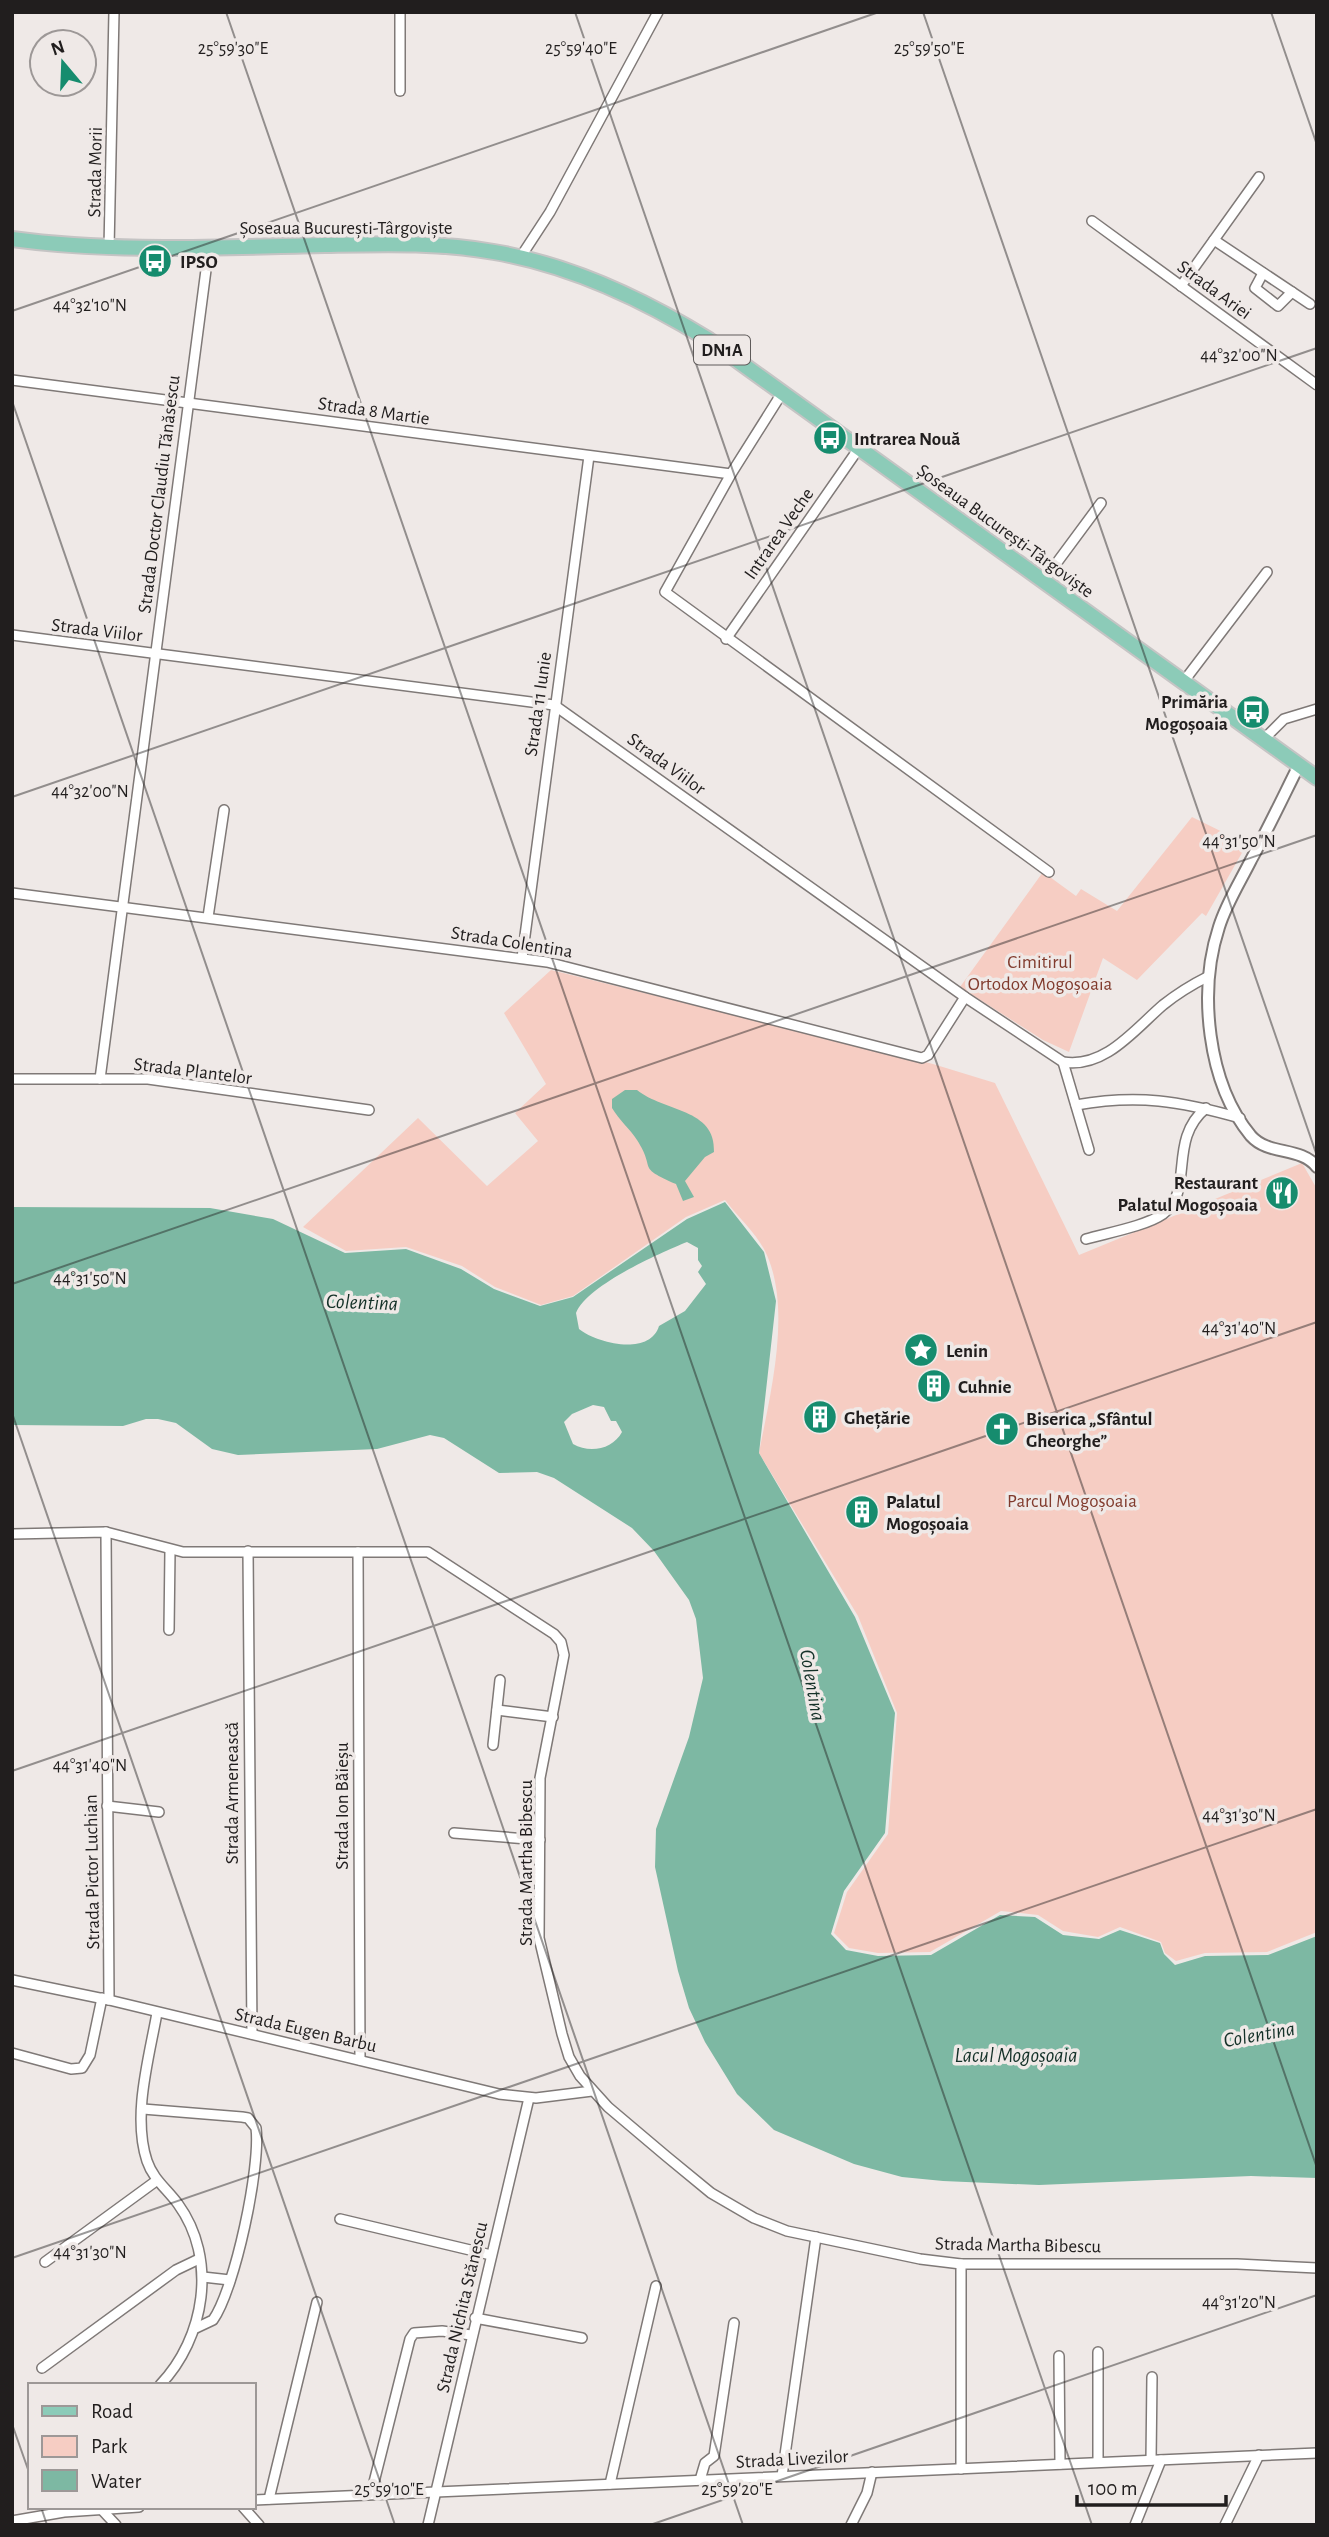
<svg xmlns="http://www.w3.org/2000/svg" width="1329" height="2537" font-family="'Alegreya Sans',sans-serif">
	<rect width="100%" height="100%" fill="#efe9e7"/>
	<g fill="#f6cdc3">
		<polygon points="1192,817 1247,844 1206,916 1202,913 1137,980 1103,958 1069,1052 1043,1040 960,987 1043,872 1076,896 1081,889 1117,911"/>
		<path d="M551,970L933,1064L995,1083L1079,1255L1302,1163L1317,1189V1932L1267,1952L1205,1953L1176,1961L1165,1953L1161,1942L1120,1927L1098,1937L1063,1931L1038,1915L1001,1911L930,1952L878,1953L849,1948L834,1933L847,1892L888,1834L897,1713L858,1616L759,1453C770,1394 793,1308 765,1251C756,1233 737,1216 725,1200L686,1217L573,1296L541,1305L495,1287L462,1266L406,1247L346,1251L303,1227L418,1118L487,1186L538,1141L515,1113L546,1084L504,1013Z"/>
	</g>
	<g fill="#7db8a3" fill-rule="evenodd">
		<path d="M625,1090H637C664,1112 716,1108 714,1152L705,1157L685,1181L694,1197L683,1201L676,1184C635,1166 657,1171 637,1140C630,1129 619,1120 612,1108V1099Z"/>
		<path d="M725,1202L764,1252L776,1301L759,1453L855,1617L895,1713L885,1833L844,1891L831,1934L846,1950L878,1956L931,1955L1000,1915L1035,1917L1063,1935L1099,1939L1120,1930L1160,1943L1164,1954L1175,1965L1205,1956L1268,1955L1317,1936V2178L1251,2176L1039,2185L943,2181L902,2177L854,2164L774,2130L737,2094L705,2042L689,2008L678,1971L655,1867L656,1829L689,1737L703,1678L696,1619L689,1600L654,1551L632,1528L554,1478L537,1472L499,1473L444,1438L430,1435L377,1449L238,1455L212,1449L176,1423L158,1419H146L123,1426L12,1425V1207L210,1208L273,1219L345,1253L406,1249L461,1269L494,1289L540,1306L573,1297L687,1219ZM687,1242L698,1248V1260L702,1266L698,1272L706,1284L685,1311L659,1326C650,1356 598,1344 579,1329L576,1313C587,1285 660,1253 687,1242ZM593,1405L604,1407L611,1421H616L622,1432C613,1449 590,1454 573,1444L564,1422L572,1414Z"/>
	</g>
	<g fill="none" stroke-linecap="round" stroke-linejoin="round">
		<g stroke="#7f7977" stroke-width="12">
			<g id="minor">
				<polyline points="400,91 400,12"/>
				<polyline points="1092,221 1317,385"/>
				<polyline points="1214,240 1310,304"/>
				<polyline points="109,248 114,12"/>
				<polyline points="520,258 550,212 658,12"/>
				<polyline points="1263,273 1255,288 1278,306 1292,292"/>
				<polyline points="1181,286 1259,177"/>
				<polyline points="12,380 731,474"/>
				<polyline points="782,393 731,474 665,592 1049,872"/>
				<polyline points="1044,580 1101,503"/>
				<path d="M12,635L554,705L965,997L1063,1062C1105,1069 1135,1029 1163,1005C1178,993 1193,984 1209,976"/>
				<polyline points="726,639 859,448"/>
				<polyline points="1184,681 1267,572"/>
				<polyline points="1264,739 1284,719 1317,709"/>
				<polyline points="12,893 547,962 922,1058 928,1055 965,997"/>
				<polyline points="208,917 224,810"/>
				<polyline points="522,958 589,456"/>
				<polyline points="1063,1062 1089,1150"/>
				<polyline points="12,1079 148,1079 369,1110"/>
				<polyline points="100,1079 209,247"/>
				<path d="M1076,1105C1138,1094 1180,1101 1240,1118"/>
				<path d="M1086,1239C1107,1233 1146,1226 1163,1214C1195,1191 1167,1140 1206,1108"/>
				<polyline points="106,1532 109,2000"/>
				<polyline points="12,1534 106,1532 183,1552 428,1552 554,1634 561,1642 564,1655 540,1778 539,1938 562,2034 569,2057 580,2076 608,2107 666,2156 711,2193 754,2218 787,2231 920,2259 961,2264 1237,2264 1317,2268"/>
				<polyline points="248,1551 252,2034"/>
				<polyline points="358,1552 360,2060"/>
				<polyline points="169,1630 170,1551"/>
				<polyline points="497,1710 553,1717"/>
				<polyline points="493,1745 500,1680"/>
				<polyline points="107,1806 159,1812"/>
				<polyline points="454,1833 540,1840"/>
				<polyline points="12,1980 109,2000 499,2094 536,2098 592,2091"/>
				<path d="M157,2013C149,2058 132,2116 147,2161C153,2179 167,2189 178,2204C218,2259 205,2338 160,2385"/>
				<polyline points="12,2053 71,2069 82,2068 90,2055 102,1998"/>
				<path d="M143,2109L242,2117L248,2118L256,2128C261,2166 235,2289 213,2320L196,2328"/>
				<polyline points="340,2219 491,2255"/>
				<polyline points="45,2262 156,2181"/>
				<polyline points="961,2264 961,2469"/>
				<polyline points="203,2277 230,2280"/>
				<polyline points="475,2318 582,2338"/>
				<polyline points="1059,2356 1060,2464"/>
				<polyline points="42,2368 176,2270 199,2259"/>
				<polyline points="1151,2460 1152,2377"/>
				<polyline points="1098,2462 1098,2352"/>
				<polyline points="782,2476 816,2237"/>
				<polyline points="700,2480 705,2463 714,2456 734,2323"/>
				<polyline points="610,2484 656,2286"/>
				<polyline points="371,2494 410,2339 414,2333 442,2331 471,2335"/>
				<polyline points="269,2499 317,2302"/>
				<polyline points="254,2500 1317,2453"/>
				<polyline points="243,2507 259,2525"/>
				<polyline points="102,2510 116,2525"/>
				<polyline points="12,2521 64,2512 139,2507"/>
				<polyline points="428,2525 529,2098"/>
				<polyline points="851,2525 867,2493 872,2472"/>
				<polyline points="1135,2525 1161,2460"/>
				<polyline points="1225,2525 1259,2455"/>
			</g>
		</g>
		<g stroke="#7f7977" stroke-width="14">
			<path id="tertiary" d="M1299,765C1283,797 1268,829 1251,860C1240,882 1226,904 1219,927C1198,991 1207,1083 1251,1136C1269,1156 1300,1146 1317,1167"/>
		</g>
		<g stroke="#c5c4c4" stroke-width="18">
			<path id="primary" d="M12,239C116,253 220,247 325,245C381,244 438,242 494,252C571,265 643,299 709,340L1317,778"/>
		</g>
		<use href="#minor" stroke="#fff" stroke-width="9"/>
		<use href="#tertiary" stroke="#fff" stroke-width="10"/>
		<use href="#primary" stroke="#8ccbb8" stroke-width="14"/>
	</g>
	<path fill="none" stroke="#211e1e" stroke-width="2" stroke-opacity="0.45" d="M226,12L1092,2525M575,12L1317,2168M923,12L1317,1156M1271,12L1317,145M12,311L879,12M12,401L743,2525M12,797L1317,348M12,1284L1317,835M12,1413L395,2525M12,1771L1317,1322M12,2258L1317,1809M12,2424L30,2475M41,2507L47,2525M650,2525L1317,2295"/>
	<defs>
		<g id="bus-disc" transform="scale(1.75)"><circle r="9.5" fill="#168c6e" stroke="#efe9e7"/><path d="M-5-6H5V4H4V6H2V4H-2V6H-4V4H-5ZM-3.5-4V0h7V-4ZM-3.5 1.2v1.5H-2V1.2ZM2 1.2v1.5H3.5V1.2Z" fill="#fff"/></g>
		<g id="restaurant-disc" transform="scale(1.75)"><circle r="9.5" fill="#168c6e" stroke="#efe9e7"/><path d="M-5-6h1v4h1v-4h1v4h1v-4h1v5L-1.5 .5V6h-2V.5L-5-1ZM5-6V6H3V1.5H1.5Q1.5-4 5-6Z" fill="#fff"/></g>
		<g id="sight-disc" transform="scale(1.75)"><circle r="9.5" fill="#168c6e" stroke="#efe9e7"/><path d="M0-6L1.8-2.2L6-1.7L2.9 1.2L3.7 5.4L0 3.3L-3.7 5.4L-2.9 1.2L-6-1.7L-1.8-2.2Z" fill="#fff"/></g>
		<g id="building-disc" transform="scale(1.75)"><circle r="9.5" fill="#168c6e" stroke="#efe9e7"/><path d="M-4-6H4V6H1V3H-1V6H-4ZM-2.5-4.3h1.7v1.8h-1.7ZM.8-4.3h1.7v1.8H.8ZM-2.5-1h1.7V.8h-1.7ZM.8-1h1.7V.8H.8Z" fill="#fff"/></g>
		<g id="church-disc" transform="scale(1.75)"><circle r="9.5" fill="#168c6e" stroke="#efe9e7"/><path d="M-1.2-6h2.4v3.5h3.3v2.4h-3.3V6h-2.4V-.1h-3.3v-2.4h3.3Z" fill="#fff"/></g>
	</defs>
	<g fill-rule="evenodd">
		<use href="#bus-disc" x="155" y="261"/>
		<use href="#bus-disc" x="830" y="438"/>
		<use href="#bus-disc" x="1253" y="712"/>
		<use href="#restaurant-disc" x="1282" y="1193"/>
		<use href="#sight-disc" x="921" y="1350"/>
		<use href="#building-disc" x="934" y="1386"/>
		<use href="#building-disc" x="820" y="1417"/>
		<use href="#church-disc" x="1002" y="1429"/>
		<use href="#building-disc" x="862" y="1512"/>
	</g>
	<g text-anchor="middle" stroke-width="7" stroke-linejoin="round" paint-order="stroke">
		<rect fill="#efe9e7" stroke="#5f5b5a" stroke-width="2" x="694" y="335.5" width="56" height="29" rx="5"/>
		<g font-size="18" font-weight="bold" fill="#211e1e">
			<text x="722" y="356">DN1A</text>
		</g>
		<g font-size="19" fill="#211e1e" stroke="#efe9e7">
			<text transform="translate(94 172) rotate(-89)" y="7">Strada Morii</text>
			<text x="346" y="234">Șoseaua București-Târgoviște</text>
			<text transform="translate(1215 289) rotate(36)" y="7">Strada Ariei</text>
			<text transform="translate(374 410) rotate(8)" y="7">Strada 8 Martie</text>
			<text transform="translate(158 494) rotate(-83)" y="7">Strada Doctor Claudiu Tănăsescu</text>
			<text transform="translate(1006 530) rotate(36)" y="7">Șoseaua București-Târgoviște</text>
			<text transform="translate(778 533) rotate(-55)" y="7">Intrarea Veche</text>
			<text transform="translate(97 629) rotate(7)" y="7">Strada Viilor</text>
			<text transform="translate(537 704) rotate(-82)" y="7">Strada 11 Iunie</text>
			<text transform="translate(667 763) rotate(36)" y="7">Strada Viilor</text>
			<text transform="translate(512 941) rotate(9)" y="7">Strada Colentina</text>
			<text transform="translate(193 1070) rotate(7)" y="7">Strada Plantelor</text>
			<text transform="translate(231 1793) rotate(-90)" y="7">Strada Armenească</text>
			<text transform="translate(341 1806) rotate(-90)" y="7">Strada Ion Băieșu</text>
			<text transform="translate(525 1863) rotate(-90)" y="7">Strada Martha Bibescu</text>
			<text transform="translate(91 1872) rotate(-91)" y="7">Strada Pictor Luchian</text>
			<text transform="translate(306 2029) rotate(13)" y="7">Strada Eugen Barbu</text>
			<text transform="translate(1018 2244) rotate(1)" y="7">Strada Martha Bibescu</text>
			<text transform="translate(461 2307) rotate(-77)" y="7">Strada Nichita Stănescu</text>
			<text transform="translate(792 2458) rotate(-3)" y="7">Strada Livezilor</text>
		</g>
		<g font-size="19" font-weight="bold" fill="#211e1e" stroke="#efe9e7" text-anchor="start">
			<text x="180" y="268">IPSO</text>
			<text x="854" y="445">Intrarea Nouă</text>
			<text x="1228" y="708" text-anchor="end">Primăria<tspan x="1228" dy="22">Mogoșoaia</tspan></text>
			<text x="1258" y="1189" text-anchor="end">Restaurant<tspan x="1258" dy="22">Palatul Mogoșoaia</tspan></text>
			<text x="946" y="1357">Lenin</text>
			<text x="958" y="1393">Cuhnie</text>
			<text x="844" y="1424">Ghețărie</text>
			<text x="1026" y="1425">Biserica „Sfântul<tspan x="1026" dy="22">Gheorghe”</tspan></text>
			<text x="886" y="1508">Palatul<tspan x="886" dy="22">Mogoșoaia</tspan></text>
		</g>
		<g font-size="19" fill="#813b2d" stroke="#efe9e7">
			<text x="1040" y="968">Cimitirul<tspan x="1040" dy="22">Ortodox Mogoșoaia</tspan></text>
			<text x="1072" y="1507">Parcul Mogoșoaia</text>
		</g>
		<g font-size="21" font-style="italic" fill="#143128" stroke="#efe9e7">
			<text transform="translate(362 1302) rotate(2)" y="7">Colentina</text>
			<text transform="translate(813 1685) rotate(80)" y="7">Colentina</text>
			<text transform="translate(1259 2034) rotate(-10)" y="7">Colentina</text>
			<text x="1016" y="2062">Lacul Mogoșoaia</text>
		</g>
	</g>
	<g font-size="18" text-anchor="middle" fill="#211e1e" stroke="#efe9e7" stroke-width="7" stroke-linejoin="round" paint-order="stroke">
		<text x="233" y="54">25°59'30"E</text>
		<text x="581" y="54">25°59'40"E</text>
		<text x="929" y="54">25°59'50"E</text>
		<text x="90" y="311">44°32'10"N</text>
		<text x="1239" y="361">44°32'00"N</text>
		<text x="90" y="797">44°32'00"N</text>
		<text x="1239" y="847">44°31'50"N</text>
		<text x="90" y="1284">44°31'50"N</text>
		<text x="1239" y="1334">44°31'40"N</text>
		<text x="90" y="1771">44°31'40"N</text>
		<text x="1239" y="1821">44°31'30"N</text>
		<text x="90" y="2258">44°31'30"N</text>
		<text x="1239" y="2308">44°31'20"N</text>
		<text x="389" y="2495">25°59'10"E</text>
		<text x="737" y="2495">25°59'20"E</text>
	</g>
	<rect width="1329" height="2537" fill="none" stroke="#211e1e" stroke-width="28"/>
	<rect x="28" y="2383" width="228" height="126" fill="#efe9e7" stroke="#9d9897" stroke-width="2"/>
	<rect x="42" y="2406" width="35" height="10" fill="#8ccbb8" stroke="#9d9897" stroke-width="2"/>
	<text x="91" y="2418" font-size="21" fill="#211e1e">Road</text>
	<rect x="42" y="2436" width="35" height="21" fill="#f6cdc3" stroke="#9d9897" stroke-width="2"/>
	<text x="91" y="2453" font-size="21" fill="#211e1e">Park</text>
	<rect x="42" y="2470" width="35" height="21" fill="#7db8a3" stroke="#9d9897" stroke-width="2"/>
	<text x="91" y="2488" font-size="21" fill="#211e1e">Water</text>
	<g transform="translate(63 63) rotate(341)"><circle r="33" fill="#efe9e7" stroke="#9d9897" stroke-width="2"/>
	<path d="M0-5L12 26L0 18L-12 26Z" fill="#168c6e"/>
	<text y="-10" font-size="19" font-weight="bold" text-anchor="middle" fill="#211e1e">N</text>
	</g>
	<path d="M1077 2495v10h149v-10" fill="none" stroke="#211e1e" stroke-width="3.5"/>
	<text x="1088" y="2495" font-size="21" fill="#211e1e" stroke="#efe9e7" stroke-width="5" paint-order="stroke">100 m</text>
</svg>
